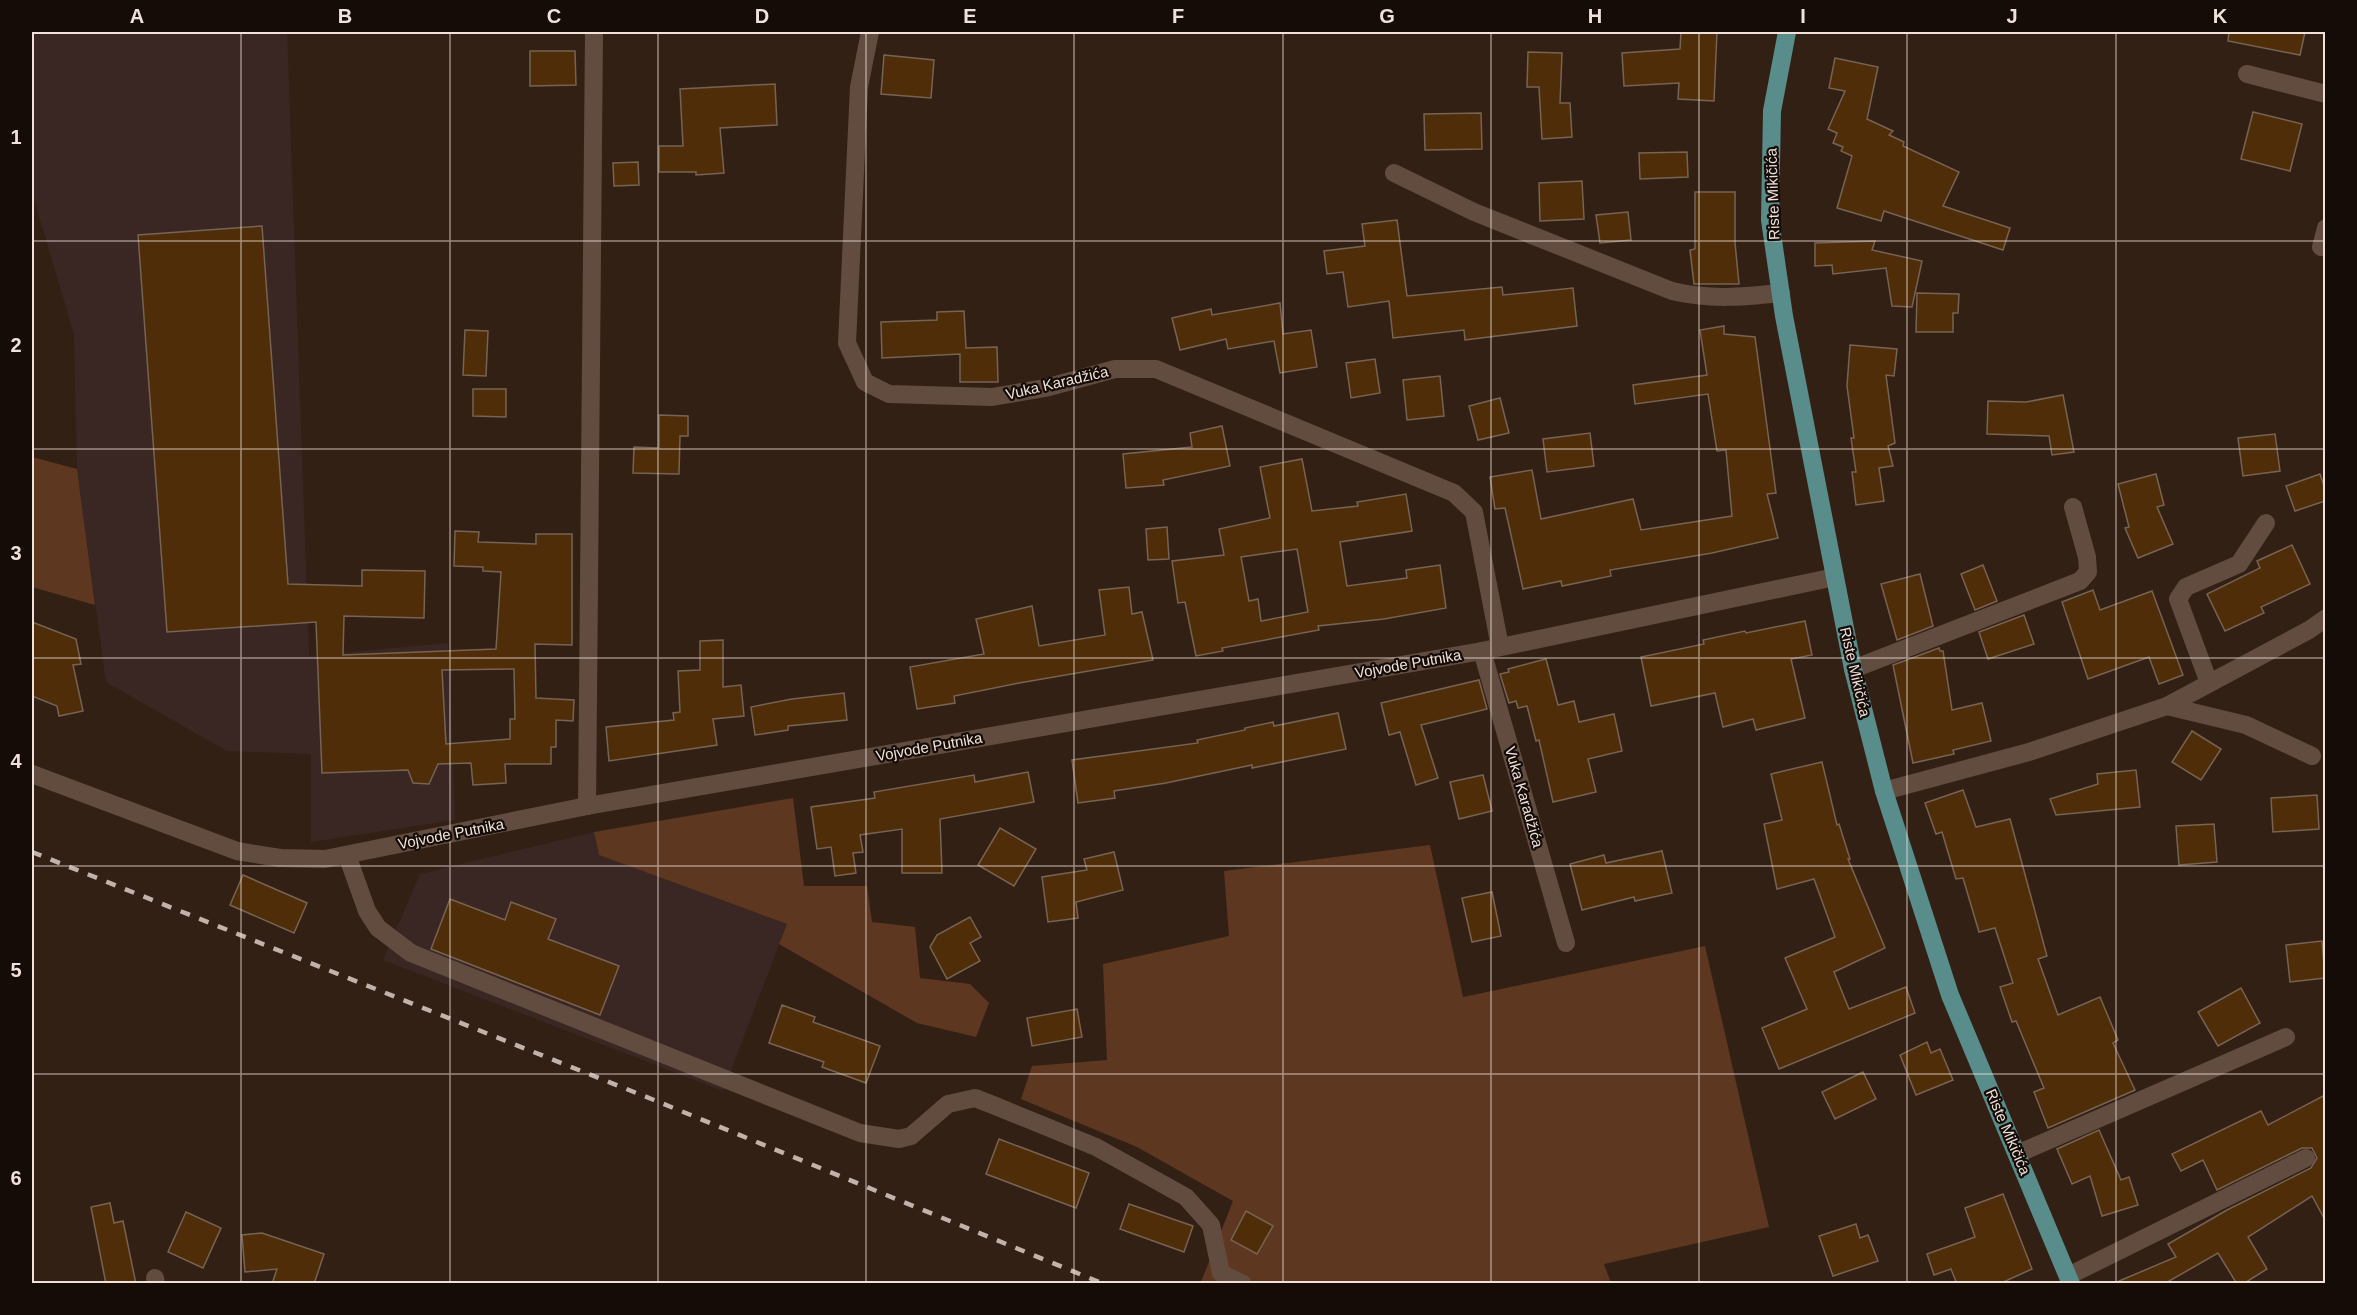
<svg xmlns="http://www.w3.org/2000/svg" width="2357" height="1315" font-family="Arial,sans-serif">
	<rect width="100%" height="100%" fill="#332015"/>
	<g fill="#3a2723">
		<polygon points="32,32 287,32 309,656 448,643 455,820 311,842 311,754 227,751 106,682 77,469 74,334 32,193"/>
		<polygon points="594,832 599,855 787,924 723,1091 383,960 420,874"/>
	</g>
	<g fill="#5e3721">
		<polygon points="32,457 77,469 95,605 32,587"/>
		<polygon points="793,798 804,886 867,886 872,922 915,927 920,978 970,984 989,1003 976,1037 917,1023 779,944 787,924 599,855 594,832"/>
		<polygon points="1430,845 1463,997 1705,946 1769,1227 1604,1264 1611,1283 1205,1283 1201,1282 1233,1201 1137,1147 1021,1099 1032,1066 1107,1060 1103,964 1229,936 1224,871"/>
	</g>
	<g fill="#4f2d08" stroke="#776353" stroke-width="1.5" fill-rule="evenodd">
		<polygon points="1681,32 1717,32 1714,101 1678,99 1679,83 1624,86 1622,53 1680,49"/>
		<polygon points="2229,32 2305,32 2300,55 2228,41"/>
		<polygon points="530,51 575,51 576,85 530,86"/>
		<polygon points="1528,52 1562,53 1560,103 1570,103 1572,137 1542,139 1539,87 1527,87"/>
		<polygon points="884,55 934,60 931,98 881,94"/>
		<polygon points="1835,58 1878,67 1867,119 1893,131 1889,135 1904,142 1903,146 1959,172 1943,206 2010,228 2003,250 1884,211 1881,221 1837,208 1852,156 1841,151 1843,147 1833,143 1837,133 1828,129 1845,91 1829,88"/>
		<polygon points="775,84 777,125 720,128 724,173 696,175 696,172 659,172 659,146 683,146 680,89"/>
		<polygon points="2253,112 2302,124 2290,171 2241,159"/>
		<polygon points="1481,113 1482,149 1425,150 1424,114"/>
		<polygon points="1687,152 1688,177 1640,179 1639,153"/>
		<polygon points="638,162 639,185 614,186 613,163"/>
		<polygon points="1582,181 1584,219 1540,221 1539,183"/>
		<polygon points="1695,192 1735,192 1735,243 1739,284 1694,284 1690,250 1695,249"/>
		<polygon points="1628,212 1631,240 1600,243 1596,215"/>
		<polygon points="1397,220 1407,296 1502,287 1503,295 1573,288 1577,326 1465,340 1464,330 1393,338 1389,301 1348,307 1343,272 1327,274 1324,251 1365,246 1362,224"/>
		<path d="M262,226L288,584L362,586V570L425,571L424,618L344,616L343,655L496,649L501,572L483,571V567L454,566L455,531L479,532L478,542L536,544V534H572V645L535,644L536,698L574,700L573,721L556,720V747H551V764H505L506,783L473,785L471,763L438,764L429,784L413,783L408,770L322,773L316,622L167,632L138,235ZM514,669L515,719H510V739L446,744L442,670Z"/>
		<polygon points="1875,241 1872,250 1922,261 1912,307 1892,306 1886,268 1833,274 1832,265 1815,266 1815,243"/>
		<polygon points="1917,293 1959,294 1958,313 1953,313 1953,332 1916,332"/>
		<polygon points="1280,303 1283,334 1311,330 1317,367 1280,373 1274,341 1228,349 1226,339 1180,350 1172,318 1211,309 1212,315"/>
		<polygon points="964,311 966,348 997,347 998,382 960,382 960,354 882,358 881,322 937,320 937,312"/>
		<polygon points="1724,326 1724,334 1755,337 1776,493 1767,494 1778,538 1712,553 1610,570 1611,576 1562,586 1561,581 1523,589 1505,508 1495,509 1490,477 1532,470 1541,519 1633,499 1641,530 1732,516 1726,450 1717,451 1708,394 1635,404 1633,385 1707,375 1700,330"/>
		<polygon points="465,330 488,331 486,376 463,375"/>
		<polygon points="1850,345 1897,349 1894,376 1886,375 1895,443 1888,446 1893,466 1879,468 1884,501 1856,505 1852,472 1856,472 1851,438 1854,438 1847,386"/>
		<polygon points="1375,359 1380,393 1351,398 1346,363"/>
		<polygon points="1440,376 1444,416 1407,420 1403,380"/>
		<polygon points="473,389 506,389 506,417 473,416"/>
		<polygon points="2063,395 2074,452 2052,455 2049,436 1987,434 1988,401 2026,402"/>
		<polygon points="1500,398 1509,433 1478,440 1469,406"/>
		<polygon points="659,415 688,416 688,436 680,436 679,474 633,473 634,447 659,448"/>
		<polygon points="1222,426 1230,466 1163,480 1164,485 1126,488 1123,454 1192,447 1190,433"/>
		<polygon points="1590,433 1594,466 1547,472 1543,439"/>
		<polygon points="2275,434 2280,471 2243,476 2238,438"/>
		<path d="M1302,459L1312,511L1358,506L1357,502L1406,494L1412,531L1340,542L1347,586L1407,578L1406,570L1440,565L1446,608L1384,619L1318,626L1319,630L1222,648L1223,651L1196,656L1185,602L1178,603L1172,561L1224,555L1219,529L1270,518L1260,467ZM1297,549L1308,612L1261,621L1258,599L1249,601L1241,557Z"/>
		<polygon points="2156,474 2164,505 2157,507 2173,544 2138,558 2125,528 2129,527 2118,484"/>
		<polygon points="2320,474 2325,489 2325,501 2295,511 2286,486"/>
		<polygon points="1167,527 1169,559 1148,560 1146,529"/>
		<polygon points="2292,545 2310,584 2261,607 2264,613 2225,631 2207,594 2260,568 2257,561"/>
		<polygon points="1983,565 1997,601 1975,610 1961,574"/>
		<polygon points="1920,574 1933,626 1897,640 1881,584"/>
		<polygon points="1129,587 1132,614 1142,612 1153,660 1019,683 954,696 955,703 917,709 910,667 984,654 976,619 1032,606 1039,646 1105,635 1099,590"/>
		<polygon points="2093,590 2100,610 2152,591 2183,675 2159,684 2149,657 2088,679 2062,602"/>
		<polygon points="2024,615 2034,644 1988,659 1979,632"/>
		<polygon points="1805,621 1812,655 1791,659 1805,718 1756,730 1753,719 1723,727 1715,693 1651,706 1641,657 1704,644 1703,640 1745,631 1746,633"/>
		<polygon points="32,622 76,639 81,664 73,665 83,711 59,716 57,706 32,696"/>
		<polygon points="723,640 723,687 741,685 744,716 713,719 717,745 609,761 606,727 674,720 673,713 680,712 678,671 700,670 700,641"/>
		<polygon points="1939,648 1940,651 1943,651 1952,710 1982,703 1991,741 1953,750 1954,754 1913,763 1893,665"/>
		<polygon points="1546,659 1558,705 1574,701 1579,722 1614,714 1622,751 1588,759 1596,792 1553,802 1539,740 1536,741 1527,706 1518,708 1516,701 1509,703 1500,674 1509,672 1508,669"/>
		<polygon points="1479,680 1487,709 1421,725 1438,778 1416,785 1400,732 1389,735 1381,703"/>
		<polygon points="844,693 847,720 788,726 788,730 755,735 751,707 792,699"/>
		<polygon points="1338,713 1346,749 1252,768 1252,765 1166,783 1114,791 1115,798 1078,803 1072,760 1198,743 1197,740 1245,730 1245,728 1273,722 1274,726"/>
		<polygon points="2192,731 2221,749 2201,780 2172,762"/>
		<polygon points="1822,762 1837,825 1839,824 1850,859 1848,859 1885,948 1834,972 1849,1009 1906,987 1915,1013 1779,1069 1762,1028 1807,1009 1785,958 1835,937 1814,879 1777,889 1764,824 1782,820 1771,774"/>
		<polygon points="2136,770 2140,807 2056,815 2050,799 2098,784 2097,774"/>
		<polygon points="1028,772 1034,802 940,819 942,873 902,873 902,829 860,835 863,852 853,853 856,873 835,876 831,847 817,849 811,807 875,798 874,792 974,775 975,782"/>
		<polygon points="1483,775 1492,811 1459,819 1450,782"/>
		<polygon points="1963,790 1976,827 2010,819 2047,956 2038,959 2058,1015 2100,997 2118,1040 2113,1043 2135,1090 2048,1128 2034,1092 2044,1088 2016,1021 2012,1022 2000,987 2013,983 1995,928 1979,932 1963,878 1956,879 1942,832 1936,834 1925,803"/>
		<polygon points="2317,795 2319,829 2273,832 2271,798"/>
		<polygon points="2214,824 2217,862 2179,865 2176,826"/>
		<polygon points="1000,828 1036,849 1014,886 978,865"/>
		<polygon points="1662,851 1672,893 1635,901 1634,897 1582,910 1570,864 1604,855 1606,863"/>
		<polygon points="1114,852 1123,890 1076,902 1078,918 1048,922 1042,877 1087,870 1084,859"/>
		<polygon points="243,875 307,903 294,933 230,905"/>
		<polygon points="1492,892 1501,936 1472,942 1462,898"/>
		<polygon points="450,899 505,920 511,902 556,919 548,939 619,966 600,1015 431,949"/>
		<polygon points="970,917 981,937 970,943 980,961 947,979 930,947 937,935"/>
		<polygon points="2322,941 2325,978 2290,982 2286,945"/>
		<polygon points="2241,988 2260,1023 2218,1046 2198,1012"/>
		<polygon points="782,1005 815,1017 813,1022 880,1046 866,1083 822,1067 824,1062 769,1043"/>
		<polygon points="1077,1009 1082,1037 1032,1046 1027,1018"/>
		<polygon points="1927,1042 1931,1053 1940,1049 1953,1080 1916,1095 1900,1055"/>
		<polygon points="1863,1072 1876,1099 1835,1119 1822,1092"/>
		<polygon points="2325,1095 2325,1220 2312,1196 2248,1237 2267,1269 2243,1284 2237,1284 2218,1253 2164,1284 2112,1284 2176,1257 2168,1244 2227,1210 2311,1168 2317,1158 2312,1148 2302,1148 2217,1190 2203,1160 2181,1171 2172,1154 2261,1111 2268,1125"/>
		<polygon points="2099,1130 2121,1180 2129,1177 2138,1205 2102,1216 2090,1176 2072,1184 2057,1149"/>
		<polygon points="999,1139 1089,1173 1076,1208 986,1174"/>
		<polygon points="2003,1194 2032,1269 1999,1284 1957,1284 1951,1269 1934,1275 1927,1254 1975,1237 1965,1208"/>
		<polygon points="110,1203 114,1223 123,1221 136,1284 106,1284 91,1207"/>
		<polygon points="1129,1204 1193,1226 1184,1252 1120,1229"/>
		<polygon points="1246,1211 1273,1226 1257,1254 1231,1240"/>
		<polygon points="186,1212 221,1228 203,1268 168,1252"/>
		<polygon points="1856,1224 1860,1238 1868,1235 1878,1261 1833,1276 1819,1236"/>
		<polygon points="262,1233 324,1254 314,1284 272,1284 277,1269 245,1272 242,1235"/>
	</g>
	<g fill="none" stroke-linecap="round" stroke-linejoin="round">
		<g stroke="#624c40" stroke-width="18">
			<polyline points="870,32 859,87 847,343 865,382 889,394 992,397 1045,388 1115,369 1156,369 1454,493 1474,512 1500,647"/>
			<polyline points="2247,74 2326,94"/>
			<path d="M1394,173L1474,212L1672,291C1709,300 1743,297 1781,293"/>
			<polyline points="2321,247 2326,228"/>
			<polyline points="1482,651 1566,943"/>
			<polyline points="1853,669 2080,581 2088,572 2087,557 2073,507"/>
			<polyline points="2209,683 2178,599 2186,587 2239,564 2266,523"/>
			<polyline points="2167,706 2246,725 2312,756"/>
			<polyline points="32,774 237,851 280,858 325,859 587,806 1482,651 1835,577"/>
			<polyline points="1884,791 2029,752 2167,706 2309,630 2326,618"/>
			<polyline points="587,806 594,32"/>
			<polyline points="347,855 367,911 378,928 411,953 860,1133 899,1139 911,1136 948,1104 975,1098 993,1105 1096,1147 1186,1197 1211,1225 1221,1273 1243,1284"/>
			<polyline points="2017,1154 2286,1037"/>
			<polyline points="2068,1276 2306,1158"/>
			<polyline points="155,1278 156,1284"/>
		</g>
		<polyline stroke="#588d8b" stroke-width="18" points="1787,32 1772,111 1770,220 1784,316 1853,669 1884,791 1950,995 2071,1284"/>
		<polyline stroke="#c1b2aa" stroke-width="4.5" stroke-dasharray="10 10" stroke-linecap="butt" points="32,852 654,1100 1104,1284"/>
	</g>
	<path fill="none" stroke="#f0e2db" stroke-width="1.5" stroke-opacity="0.55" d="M241,32V1284M450,32V1284M658,32V1284M866,32V1284M1074,32V1284M1283,32V1284M1491,32V1284M1699,32V1284M1907,32V1284M2116,32V1284M32,241H2326M32,449H2326M32,658H2326M32,866H2326M32,1074H2326"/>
	<g text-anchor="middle" stroke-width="4.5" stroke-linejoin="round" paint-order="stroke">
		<g font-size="15" fill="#f0e2db" stroke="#150c07">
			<text transform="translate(1773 194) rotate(-92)" y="5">Riste Mikičića</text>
			<text transform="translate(1057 383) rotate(-13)" y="5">Vuka Karadžića</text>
			<text transform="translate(1408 664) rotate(-10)" y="5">Vojvode Putnika</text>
			<text transform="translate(1855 672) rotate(77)" y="5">Riste Mikičića</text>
			<text transform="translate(929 747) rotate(-10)" y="5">Vojvode Putnika</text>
			<text transform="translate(1524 797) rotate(74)" y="5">Vuka Karadžića</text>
			<text transform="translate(451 834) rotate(-11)" y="5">Vojvode Putnika</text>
			<text transform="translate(2008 1132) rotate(67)" y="5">Riste Mikičića</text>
		</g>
	</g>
	<rect width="2357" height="1315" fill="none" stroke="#150c07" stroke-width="66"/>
	<rect x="33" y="33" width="2291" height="1249" fill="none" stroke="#f0e2db" stroke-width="2"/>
	<g font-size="20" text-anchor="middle" font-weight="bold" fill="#f0e2db">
		<text x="137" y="23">A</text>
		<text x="345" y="23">B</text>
		<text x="554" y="23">C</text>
		<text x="762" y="23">D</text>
		<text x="970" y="23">E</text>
		<text x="1178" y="23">F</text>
		<text x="1387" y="23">G</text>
		<text x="1595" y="23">H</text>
		<text x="1803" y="23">I</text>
		<text x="2012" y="23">J</text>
		<text x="2220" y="23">K</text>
		<text x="16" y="144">1</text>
		<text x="16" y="352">2</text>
		<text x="16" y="560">3</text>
		<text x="16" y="768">4</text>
		<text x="16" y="977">5</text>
		<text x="16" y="1185">6</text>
	</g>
</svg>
